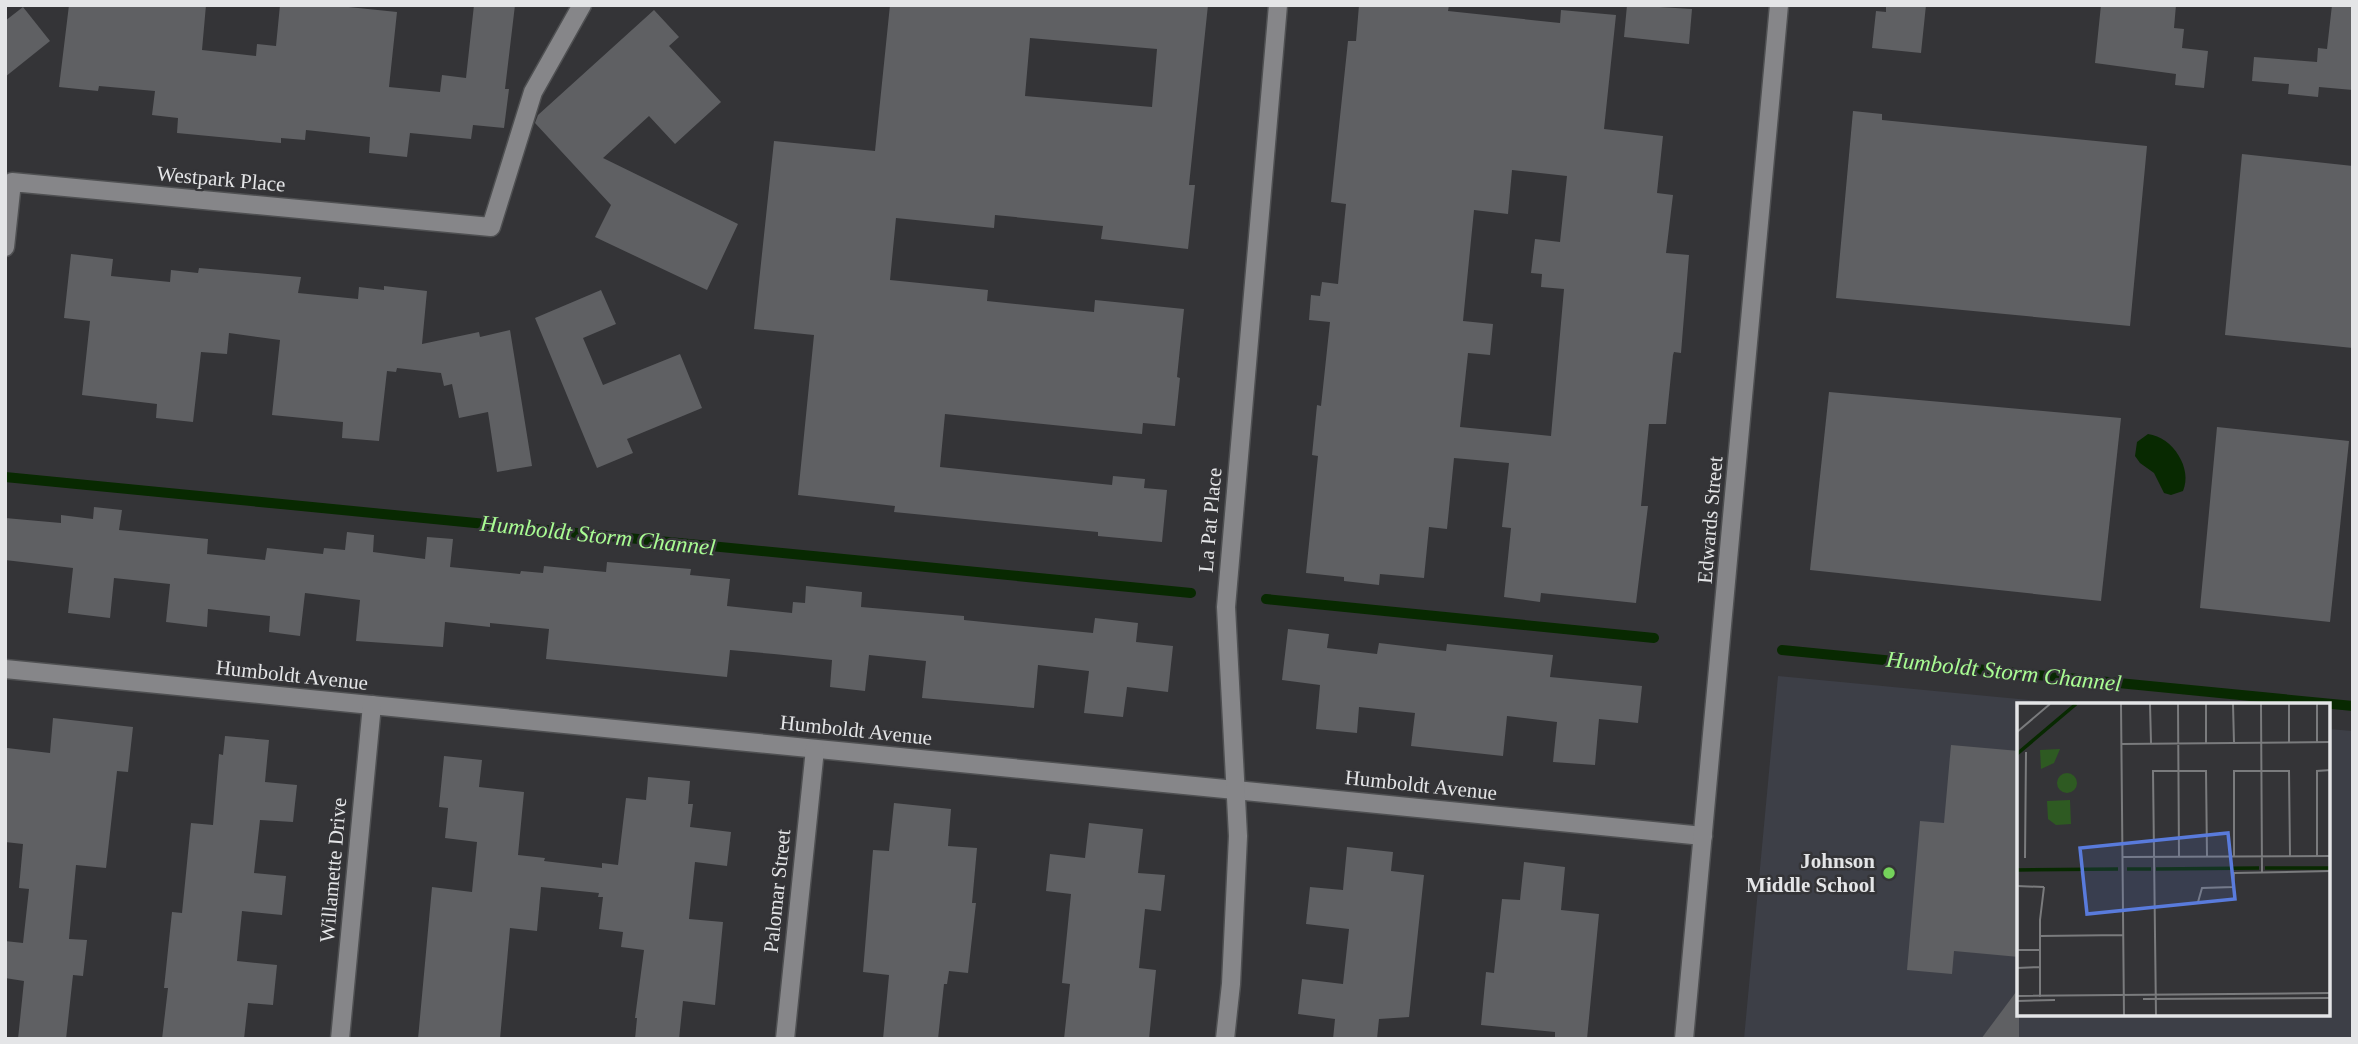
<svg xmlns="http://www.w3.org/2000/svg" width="2358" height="1044" font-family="'Times New Roman',serif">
	<rect width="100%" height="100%" fill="#343437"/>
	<polygon fill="#3d3f47" points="1778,676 2072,704 2018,704 2018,1014 2328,1014 2328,729 2353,731 2353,1039 1744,1039"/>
	<path fill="#082901" d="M2148,434C2173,437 2193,469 2183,491L2171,495L2164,493L2154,473L2140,463L2135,456L2137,442Z"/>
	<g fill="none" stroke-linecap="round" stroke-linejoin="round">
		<g stroke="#082901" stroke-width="10">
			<polyline points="5,477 1191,593"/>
			<polyline points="1266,599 1654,638"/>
			<polyline points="1782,650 2353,706"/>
		</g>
	</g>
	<g fill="#5f6063" fill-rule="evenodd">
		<polygon points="69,5 206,5 202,50 256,56 257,44 276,46 280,5 329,5 397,12 389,87 440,92 442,75 466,78 474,5 515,5 505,89 509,89 504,128 473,125 471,139 410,133 407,157 369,153 370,137 306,130 305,140 281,138 281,143 177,133 178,118 152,115 155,91 99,86 98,91 59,87"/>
		<path d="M890,5H1208L1189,185H1195L1188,249L1101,239L1103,226L995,215L994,228L896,218L890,280L988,290L987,301L1094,312L1095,300L1184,309L1177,377L1180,378L1175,426L1143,423L1142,434L945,414L940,467L1112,485L1113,476L1145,479L1144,488L1167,490L1162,542L1098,536V532L894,512L895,506L798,495L814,335L754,329L774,141L875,151ZM1030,38L1157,49L1152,107L1025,96Z"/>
		<path d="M1359,5H1449L1448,11L1560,23L1561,10L1616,15L1604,129L1663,136L1657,193L1673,195L1666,253L1689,255L1681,353L1674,352L1673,355L1666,424H1649L1641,506H1648L1636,603L1541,593L1540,602L1504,597L1511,528L1502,527L1509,463L1454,458L1447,529L1429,527L1424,578L1380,574L1379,585L1344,581V577L1306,573L1318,456L1312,455L1317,405L1321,406L1330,322L1309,320L1311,295L1320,296L1322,282L1338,284L1346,204L1331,202L1348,41H1356ZM1512,170L1567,176L1560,242L1535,239L1531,273L1542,274L1541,287L1564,289L1551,436L1460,427L1468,353L1490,355L1493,324L1463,321L1474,210L1508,214Z"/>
		<polygon points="1627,5 1692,9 1689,44 1624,37"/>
		<polygon points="1886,5 1926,5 1921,53 1872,48 1876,11 1886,12"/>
		<polygon points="2101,5 2176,5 2174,28 2184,29 2182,48 2208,51 2204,88 2175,85 2176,74 2095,63"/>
		<polygon points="2332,5 2353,5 2353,90 2319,87 2318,97 2288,94 2289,84 2252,81 2254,57 2317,62 2318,48 2327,49"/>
		<polygon points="23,7 50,41 5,77 5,21"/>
		<polygon points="654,10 679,37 669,46 721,102 675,144 649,116 603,158 738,224 707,290 595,237 611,205 535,123 538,115"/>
		<polygon points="1853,111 1882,114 1882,120 2147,146 2130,326 1836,298"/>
		<polygon points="2242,154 2353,166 2353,348 2225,335"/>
		<polygon points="71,254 113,259 111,276 170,282 171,270 198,273 199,268 301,277 298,293 358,299 359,287 384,290 384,286 427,291 422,344 479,332 480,337 510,330 532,466 497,472 488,412 459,418 452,384 444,386 441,373 397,368 396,372 387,371 379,441 342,438 343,422 272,415 280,340 229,333 227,354 201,352 193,422 156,418 157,404 82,395 90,321 64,318"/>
		<polygon points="601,290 616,324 583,338 603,385 680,354 702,408 627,439 633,453 597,468 535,318"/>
		<polygon points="1829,392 2121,418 2101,601 1810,570"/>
		<polygon points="2217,427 2349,441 2330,622 2200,608"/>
		<polygon points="94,507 122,510 119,530 208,539 207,554 265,560 267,548 323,554 324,548 345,550 347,532 374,535 373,552 425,559 427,537 453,539 450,567 520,574 521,571 543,573 544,566 606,572 607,562 691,569 690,575 730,579 727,606 792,613 793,602 805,603 806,586 862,592 861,607 964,616 964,620 1093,633 1095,618 1138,623 1136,642 1173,646 1168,692 1127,687 1123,717 1084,713 1089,671 1038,665 1034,708 922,698 926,661 869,655 865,691 830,687 832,660 774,654 730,650 727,677 546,659 549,629 490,623 490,627 445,622 443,647 356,641 360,600 305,593 300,636 269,632 270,616 208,609 207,627 166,622 170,584 114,578 110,618 68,613 73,568 5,560 5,518 61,523 61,515 93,519"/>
		<polygon points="1288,629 1329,634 1327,648 1377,654 1379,643 1446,651 1447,644 1553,655 1550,677 1642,686 1638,723 1599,719 1595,765 1553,762 1557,722 1507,716 1503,756 1411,746 1415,713 1359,707 1357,733 1316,729 1320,685 1282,680"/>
		<polygon points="53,718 133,727 128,772 117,771 106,868 76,865 69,939 87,940 83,976 73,975 66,1039 18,1039 24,981 5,978 5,941 23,943 29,889 19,888 23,844 5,842 7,748 50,753"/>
		<polygon points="225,736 269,740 265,782 297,785 293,822 260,820 254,873 286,876 282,915 242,911 237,961 277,965 273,1005 248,1003 244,1039 162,1039 168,988 164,988 172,912 182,913 191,823 213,825 219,754 223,755"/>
		<polygon points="1951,745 2019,751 2019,957 1954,951 1952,974 1907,970 1920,821 1944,823"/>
		<polygon points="444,756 482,760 479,787 524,792 518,855 545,858 544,861 602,868 602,863 618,865 626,798 646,800 648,777 690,781 688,804 693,804 690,827 731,832 727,866 695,862 689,919 723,922 715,1005 683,1001 679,1039 635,1039 637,1018 635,1018 644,950 621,947 623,932 599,929 603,897 598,897 599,893 541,887 537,931 510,928 500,1039 418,1039 432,887 472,892 477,842 445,838 448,808 439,807"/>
		<polygon points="894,803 951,809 948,846 977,848 972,903 976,903 968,973 949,971 947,984 944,984 938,1039 883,1039 889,975 863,972 873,850 889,851"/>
		<polygon points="1089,823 1143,829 1138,873 1165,875 1161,911 1145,909 1139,968 1156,970 1149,1039 1064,1039 1070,984 1062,983 1071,894 1046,891 1050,854 1085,858"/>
		<polygon points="1347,847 1393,852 1391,871 1424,875 1409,1017 1379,1019 1377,1039 1333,1039 1335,1019 1298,1014 1302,979 1343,984 1349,929 1306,924 1310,887 1343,890"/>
		<polygon points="1524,862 1565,867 1561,910 1599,914 1587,1039 1555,1039 1555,1032 1481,1025 1486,972 1494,973 1502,899 1520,900"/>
		<polygon points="2019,988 2019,1039 1981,1039"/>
	</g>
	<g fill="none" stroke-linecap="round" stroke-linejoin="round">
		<g stroke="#4f5052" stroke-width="21">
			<g id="minor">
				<polyline points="5,247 12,182 491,227 533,92 582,5"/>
				<polyline points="5,669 1703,836"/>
				<polyline points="340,1039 372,705"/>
				<polyline points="785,1039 815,749"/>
				<polyline points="1225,1039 1231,984 1238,836 1226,607 1278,5"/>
				<polyline points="1684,1039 1779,5"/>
			</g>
		</g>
		<use href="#minor" stroke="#868689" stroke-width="18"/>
	</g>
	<circle fill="#75d25b" stroke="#343437" stroke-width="2.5" cx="1889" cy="873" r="7"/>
	<g text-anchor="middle" stroke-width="5" stroke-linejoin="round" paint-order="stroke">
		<g font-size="21" fill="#e4e5e7" stroke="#343437">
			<text transform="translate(221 179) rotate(5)" y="7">Westpark Place</text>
			<text transform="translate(1210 520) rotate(-85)" y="7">La Pat Place</text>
			<text transform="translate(1710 520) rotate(-85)" y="7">Edwards Street</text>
			<text transform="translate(292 675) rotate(6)" y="7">Humboldt Avenue</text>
			<text transform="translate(856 730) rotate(6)" y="7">Humboldt Avenue</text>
			<text transform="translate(1421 785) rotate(6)" y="7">Humboldt Avenue</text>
			<text transform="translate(333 870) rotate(-85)" y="7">Willamette Drive</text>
			<text transform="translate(777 891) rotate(-84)" y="7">Palomar Street</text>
		</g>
		<g font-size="21" font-weight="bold" fill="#e4e5e7" stroke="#343437" text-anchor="end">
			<text x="1875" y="868">Johnson<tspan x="1875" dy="24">Middle School</tspan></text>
		</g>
		<g font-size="23" font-style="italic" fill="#a9fc93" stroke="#343437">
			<text transform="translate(598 535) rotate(6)" y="8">Humboldt Storm Channel</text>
			<text transform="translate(2004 671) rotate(6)" y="8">Humboldt Storm Channel</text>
		</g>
	</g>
	<g transform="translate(2017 703)">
		<rect width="313" height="313" fill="#343437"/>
		<path d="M43,46L37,60L24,66L23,47ZM40 80a10 10 0 1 1 20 0a10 10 0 1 1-20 0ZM53,97L54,121L39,122L31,116L30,98Z" fill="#2e5a22"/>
		<path fill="none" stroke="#082901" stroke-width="3.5" d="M0,51L59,1M248,165H314M110,166H134M139,166L242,165M0,167L101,166"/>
		<path fill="none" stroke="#7a7b7d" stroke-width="2" d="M104,1L107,313M133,1L134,40M161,1L162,154M189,1V40M216,1L217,40M244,1L245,169M272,1V39M300,1V39M0,29L33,1M104,41L314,39M217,153V68H272L273,153M300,153V68L314,67M105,154L314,153M8,155L9,49M0,183L27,184M181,199L185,185L216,184L217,170L314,168M23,233L106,232M0,247H23M0,265L23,264M0,293L314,290M23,294V217L27,184M126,296L314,295M0,298L38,297M139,313L136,68H189L190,154"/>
		<path fill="#597bdc" fill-opacity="0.15" stroke="#597bdc" stroke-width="3.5" d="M211,130L218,196L70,211L63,145Z"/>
		<rect width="313" height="313" fill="none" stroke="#e4e5e7" stroke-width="3.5"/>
	</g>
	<rect width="2358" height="1044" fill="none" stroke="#e4e5e7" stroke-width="14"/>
</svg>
